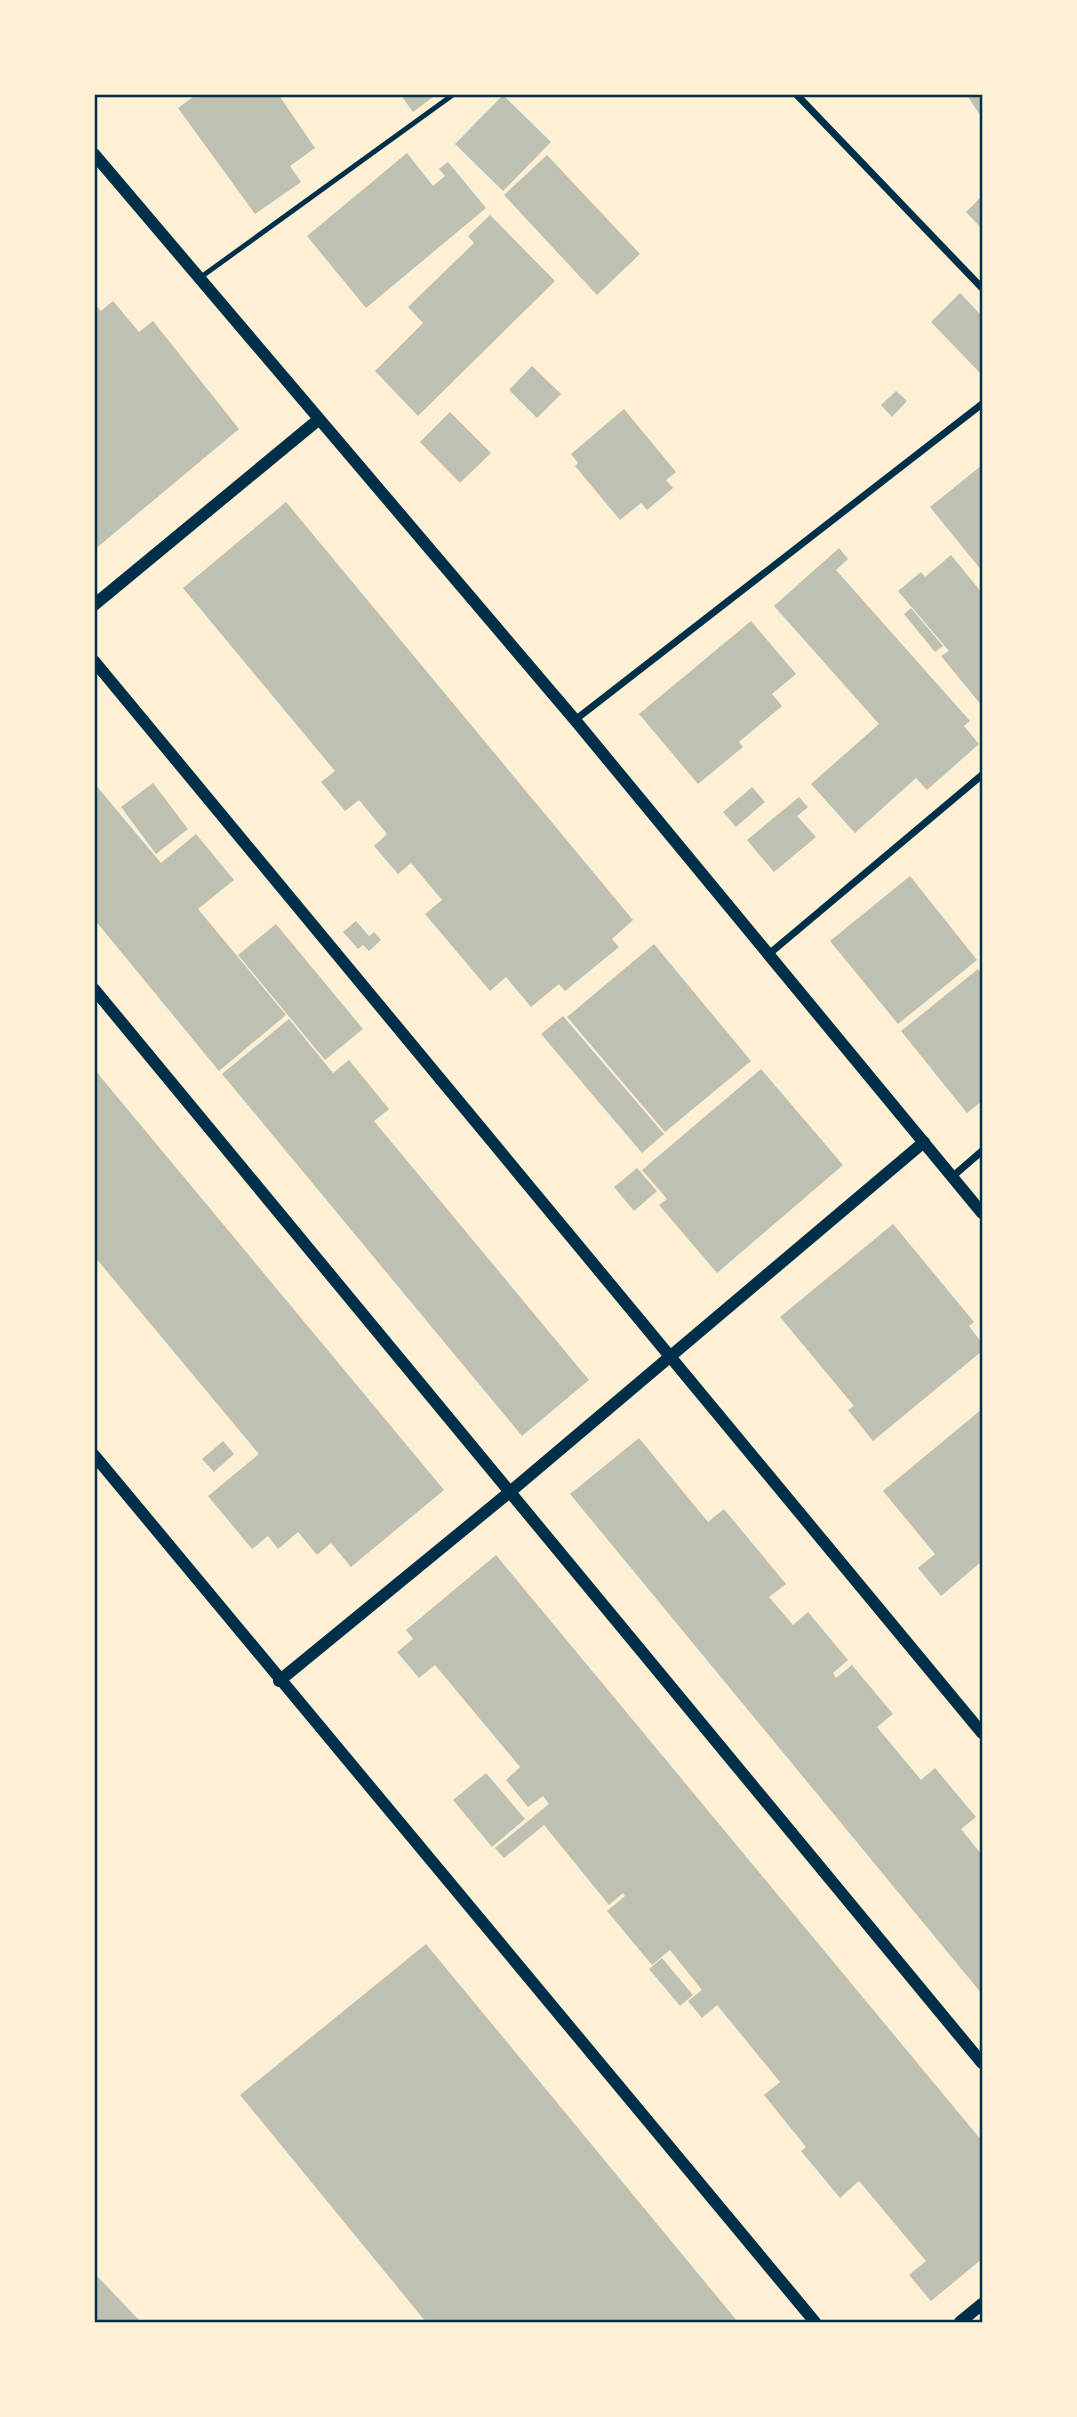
<svg xmlns="http://www.w3.org/2000/svg" width="1077" height="2417" font-family="Lato,sans-serif">
	<rect width="100%" height="100%" fill="#fdf0d5"/>
	<g fill="#bec0b2">
		<polygon points="197,94 278,94 315,148 290,166 301,182 255,214 178,108"/>
		<polygon points="400,94 437,94 413,112"/>
		<polygon points="966,94 982,94 982,118"/>
		<polygon points="503,95 551,142 503,191 455,144"/>
		<polygon points="407,153 433,186 445,176 439,169 448,162 486,208 366,308 307,236"/>
		<polygon points="547,155 640,254 597,295 504,195"/>
		<polygon points="982,196 982,229 966,212"/>
		<polygon points="490,215 555,281 418,416 375,371 423,323 408,307 474,243 468,236"/>
		<polygon points="960,293 982,316 980,373 931,322"/>
		<polygon points="113,301 139,332 153,321 239,429 94,550 94,303 101,311"/>
		<polygon points="532,366 561,394 537,418 509,390"/>
		<polygon points="896,391 907,401 892,417 881,405"/>
		<polygon points="624,409 676,472 666,480 673,488 647,510 641,503 620,520 575,466 578,463 571,454"/>
		<polygon points="450,412 491,453 460,483 420,442"/>
		<polygon points="982,465 982,571 930,507"/>
		<polygon points="286,502 633,920 612,939 619,947 565,991 559,984 531,1007 506,977 490,991 425,914 442,900 411,863 398,874 374,846 387,834 359,800 345,811 321,782 335,771 183,588"/>
		<polygon points="839,548 848,559 836,570 970,721 964,726 979,744 927,790 916,778 855,833 811,784 879,724 774,606"/>
		<polygon points="951,555 982,593 982,706 941,656 949,651 898,591 921,572 925,577"/>
		<polygon points="911,608 943,646 935,652 904,614"/>
		<polygon points="751,621 796,674 772,694 782,706 739,742 743,747 698,784 639,714"/>
		<polygon points="94,783 161,863 196,834 234,880 198,909 286,1015 219,1071 94,919"/>
		<polygon points="153,783 188,829 156,854 121,807"/>
		<polygon points="752,787 765,802 736,827 723,812"/>
		<polygon points="799,797 808,807 797,816 816,837 774,872 747,840"/>
		<polygon points="910,876 977,960 898,1024 830,941"/>
		<polygon points="356,921 369,936 374,932 381,940 369,951 363,945 358,949 343,932"/>
		<polygon points="276,924 363,1029 325,1060 238,955"/>
		<polygon points="654,944 751,1061 665,1132 567,1017"/>
		<polygon points="978,969 982,975 982,1101 967,1113 901,1031"/>
		<polygon points="563,1016 664,1134 642,1153 541,1034"/>
		<polygon points="289,1019 333,1073 349,1060 389,1109 374,1121 589,1380 522,1436 222,1074"/>
		<polygon points="94,1069 444,1490 351,1567 331,1543 317,1555 298,1532 278,1549 268,1536 252,1549 208,1496 259,1454 94,1256"/>
		<polygon points="761,1069 843,1165 717,1273 659,1205 667,1199 642,1170"/>
		<polygon points="637,1168 657,1191 634,1211 614,1187"/>
		<polygon points="893,1224 974,1322 969,1326 982,1343 982,1351 873,1441 848,1410 854,1406 780,1317"/>
		<polygon points="982,1409 982,1561 941,1596 918,1568 935,1554 883,1491"/>
		<polygon points="639,1438 708,1522 724,1509 786,1584 769,1597 793,1625 808,1612 848,1660 833,1673 836,1678 852,1665 893,1714 877,1727 921,1780 935,1768 976,1817 961,1829 982,1855 982,1994 570,1494"/>
		<polygon points="223,1441 234,1454 214,1472 202,1459"/>
		<polygon points="496,1555 982,2141 982,2259 931,2301 909,2275 926,2261 859,2181 840,2198 801,2151 806,2147 764,2095 780,2082 717,2005 702,2018 688,2001 702,1990 670,1950 652,1965 607,1911 625,1896 623,1893 609,1905 544,1825 504,1858 495,1848 549,1804 543,1796 528,1807 506,1780 520,1767 435,1665 419,1678 397,1652 413,1639 406,1630"/>
		<polygon points="486,1773 525,1819 492,1847 453,1800"/>
		<polygon points="426,1944 738,2322 426,2322 240,2095"/>
		<polygon points="662,1958 693,1995 680,2006 649,1969"/>
		<polygon points="94,2273 141,2322 94,2322"/>
	</g>
	<g fill="none" stroke-linecap="round" stroke-linejoin="round">
		<polyline stroke="#003049" stroke-width="5" points="201,277 454,94"/>
		<g stroke="#003049" stroke-width="7">
			<polyline points="796,94 982,288"/>
			<polyline points="575,720 982,404"/>
			<polyline points="769,954 982,775"/>
			<polyline points="952,1177 982,1151"/>
		</g>
		<g stroke="#003049" stroke-width="12">
			<polyline points="94,154 575,720 982,1213"/>
			<polyline points="94,605 318,420"/>
			<polyline points="94,661 982,1733"/>
			<polyline points="94,989 982,2063"/>
			<polyline points="94,1455 815,2322"/>
			<polyline points="279,1681 511,1491 924,1142"/>
			<polyline points="960,2322 982,2304"/>
		</g>
	</g>
	<rect width="1077" height="2417" fill="none" stroke="#fdf0d5" stroke-width="192"/>
	<rect x="96" y="96" width="885" height="2225" fill="none" stroke="#003049" stroke-width="2.5"/>
</svg>
